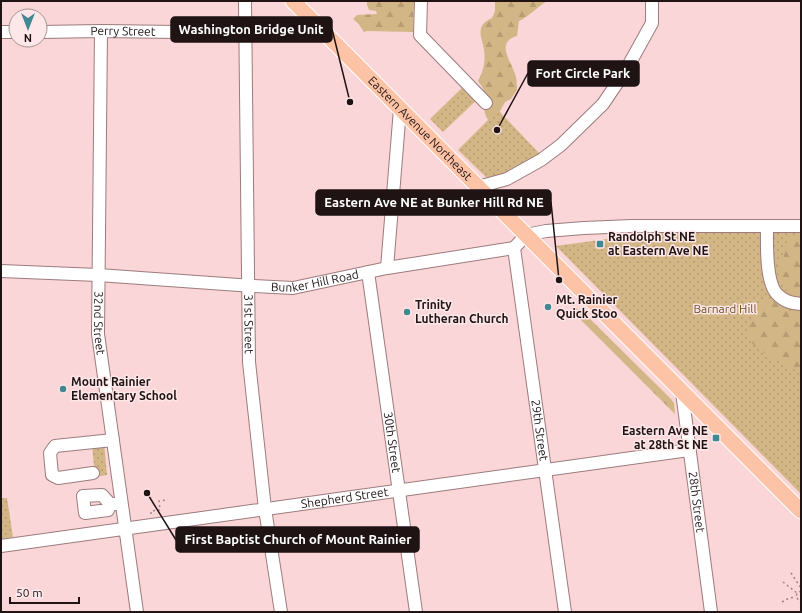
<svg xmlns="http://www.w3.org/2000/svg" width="802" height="613" font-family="Ubuntu,sans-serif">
	<defs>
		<pattern id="grass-dots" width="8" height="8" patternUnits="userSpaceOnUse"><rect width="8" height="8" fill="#d3b685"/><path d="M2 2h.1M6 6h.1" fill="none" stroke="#b59c72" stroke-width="1.8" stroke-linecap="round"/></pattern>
		<pattern id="forest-firs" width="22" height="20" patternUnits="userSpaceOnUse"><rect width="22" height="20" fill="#d3b685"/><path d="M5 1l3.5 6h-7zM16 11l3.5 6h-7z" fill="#b59c72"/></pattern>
	</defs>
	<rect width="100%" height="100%" fill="#fbd6d8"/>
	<g fill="url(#grass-dots)">
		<polygon points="467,83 482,95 443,132 430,119"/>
		<polygon points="498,110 540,154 516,169 489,180 458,150"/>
		<polygon points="672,232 801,232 801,494 556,246 628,236"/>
		<polygon points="104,442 107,475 95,477 92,444"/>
		<polygon points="1,498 7,498 13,537 1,539"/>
	</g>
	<g fill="url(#forest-firs)">
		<polygon points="367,1 414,1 413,32 367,31 364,32 358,23 353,19 357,15 377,14 376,11 369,10 367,5"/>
		<path d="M495,1H547C537,7 530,16 519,21L517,36C495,42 511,61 515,74C517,79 517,85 517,90L511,99L505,102L499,113L488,120C481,109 486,103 484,92C484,88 480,84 478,81C483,72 486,61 484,50C482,37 474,26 492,18L495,11Z"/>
		<path d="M788,236H801V297L791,296C783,286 779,278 776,265L784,256Z"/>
		<path d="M769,299L790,312H801V373C788,366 763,355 753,344C745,335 749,321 758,314L756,309L759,305Z"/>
		<polygon points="576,308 584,313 671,399 674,403 675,414 580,319 575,309"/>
	</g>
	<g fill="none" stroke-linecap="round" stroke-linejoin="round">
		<g stroke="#9c7b7d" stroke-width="14">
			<g id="minor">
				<path id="s1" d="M245,1L249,362L265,509L281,612"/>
				<polyline points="421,1 420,35 486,103"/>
				<path id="s2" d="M101,31L98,334L137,612"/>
				<polyline points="1,32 16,32"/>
				<path id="s3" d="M40,32L101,31L326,34"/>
				<polyline points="478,187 507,179 541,160 561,145 603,104 626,70 652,23 652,1"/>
				<path d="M767,226C767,242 765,284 778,295C785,302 792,303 801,304"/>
				<path id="s4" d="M514,248L565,612"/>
				<polyline points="387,268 400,109"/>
				<path id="s5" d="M1,271L98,275L253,286L293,288L387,268L514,248L526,235L546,231L584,228L632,226H801"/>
				<path id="s6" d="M368,272L416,612"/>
				<path id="s7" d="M682,392L711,612"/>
				<polyline points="93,473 58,478 52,475 50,453 55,446 113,440"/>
				<polyline points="110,504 108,510 85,513 83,496 102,495 110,504 121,504"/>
				<path id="s8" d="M1,546C231,516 459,480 689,450"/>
			</g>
		</g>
		<g stroke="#fff" stroke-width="17">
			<g id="major">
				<path id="s9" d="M293,1L801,511"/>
			</g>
		</g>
		<g stroke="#9f8486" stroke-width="1.5" stroke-dasharray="2 3" stroke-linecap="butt">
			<polyline points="151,514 151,511 160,510 159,501 168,500"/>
			<polyline points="791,573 801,588"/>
			<polyline points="783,582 797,593"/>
			<polyline points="801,591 797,593 796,597 801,603"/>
			<polyline points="782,602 789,598 796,597"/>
		</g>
		<use href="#minor" stroke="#fff" stroke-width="12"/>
		<use href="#major" stroke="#fdc3a6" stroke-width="15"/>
	</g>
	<g fill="#428893" stroke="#fee7e9" stroke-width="1.5">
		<rect x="596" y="240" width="8" height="8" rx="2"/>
		<circle cx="548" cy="307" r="4"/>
		<circle cx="407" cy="312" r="4"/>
		<circle cx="63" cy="389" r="4"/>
		<rect x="712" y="434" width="8" height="8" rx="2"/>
	</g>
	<g text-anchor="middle" stroke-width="3" stroke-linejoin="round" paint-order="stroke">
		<g font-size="12" fill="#1f1314" stroke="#fee7e9">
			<text dy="4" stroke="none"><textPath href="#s3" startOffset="83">Perry Street</textPath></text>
			<text dy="4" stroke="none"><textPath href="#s9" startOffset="180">Eastern Avenue Northeast</textPath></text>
			<text dy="4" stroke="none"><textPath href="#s5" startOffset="315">Bunker Hill Road</textPath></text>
			<text dy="4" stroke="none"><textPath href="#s2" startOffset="292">32nd Street</textPath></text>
			<text dy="4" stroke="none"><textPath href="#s1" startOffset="323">31st Street</textPath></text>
			<text dy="4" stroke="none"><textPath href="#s4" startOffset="184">29th Street</textPath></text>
			<text dy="4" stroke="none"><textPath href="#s6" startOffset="172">30th Street</textPath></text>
			<text dy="4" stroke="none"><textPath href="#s8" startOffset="347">Shepherd Street</textPath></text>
			<text dy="4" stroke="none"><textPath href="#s7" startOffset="111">28th Street</textPath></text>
		</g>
		<g font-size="12" font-weight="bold" fill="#1f1314" stroke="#fee7e9" text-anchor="start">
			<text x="608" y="241">Randolph St NE<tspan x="608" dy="14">at Eastern Ave NE</tspan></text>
			<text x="556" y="304">Mt. Rainier<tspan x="556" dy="14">Quick Stoo</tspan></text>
			<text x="415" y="309">Trinity<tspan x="415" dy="14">Lutheran Church</tspan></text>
			<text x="71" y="386">Mount Rainier<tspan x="71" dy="14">Elementary School</tspan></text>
			<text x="708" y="435" text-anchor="end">Eastern Ave NE<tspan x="708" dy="14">at 28th St NE</tspan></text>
		</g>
		<g font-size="12" fill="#6b5122" stroke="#fee7e9">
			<text x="725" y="313">Barnard Hill</text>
		</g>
	</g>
	<path fill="none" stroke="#1f1314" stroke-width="1.5" d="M350 102L332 29M497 130L528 73M559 280L551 202M147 493L176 540"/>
	<g fill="#1f1314" stroke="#fee7e9" stroke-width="1.5">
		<circle cx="350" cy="102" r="4"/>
		<circle cx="497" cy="130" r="4"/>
		<circle cx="559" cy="280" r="4"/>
		<circle cx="147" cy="493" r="4"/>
	</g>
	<g fill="#1f1314" stroke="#1f1314" stroke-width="1.5">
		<rect x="171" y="17" width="161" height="25" rx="4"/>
		<rect x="528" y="61" width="111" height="25" rx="4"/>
		<rect x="316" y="190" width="235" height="25" rx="4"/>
		<rect x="176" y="527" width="243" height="25" rx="4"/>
	</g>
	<g font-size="13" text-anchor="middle" font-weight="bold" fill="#fff">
		<text x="251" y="34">Washington Bridge Unit</text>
		<text x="583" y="78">Fort Circle Park</text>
		<text x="434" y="207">Eastern Ave NE at Bunker Hill Rd NE</text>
		<text x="298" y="544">First Baptist Church of Mount Rainier</text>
	</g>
	<rect width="802" height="613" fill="none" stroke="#1f1314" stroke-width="4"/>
	<g transform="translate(28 28) rotate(180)"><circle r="19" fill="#fee7e9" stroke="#a59294"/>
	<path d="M0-3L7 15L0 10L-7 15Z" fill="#428893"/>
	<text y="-6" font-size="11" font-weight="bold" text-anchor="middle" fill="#1f1314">N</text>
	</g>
	<path d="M10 597v6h69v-6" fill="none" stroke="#1f1314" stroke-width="2"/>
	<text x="16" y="597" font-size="12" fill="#1f1314" stroke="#fee7e9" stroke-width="3" paint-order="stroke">50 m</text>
</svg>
